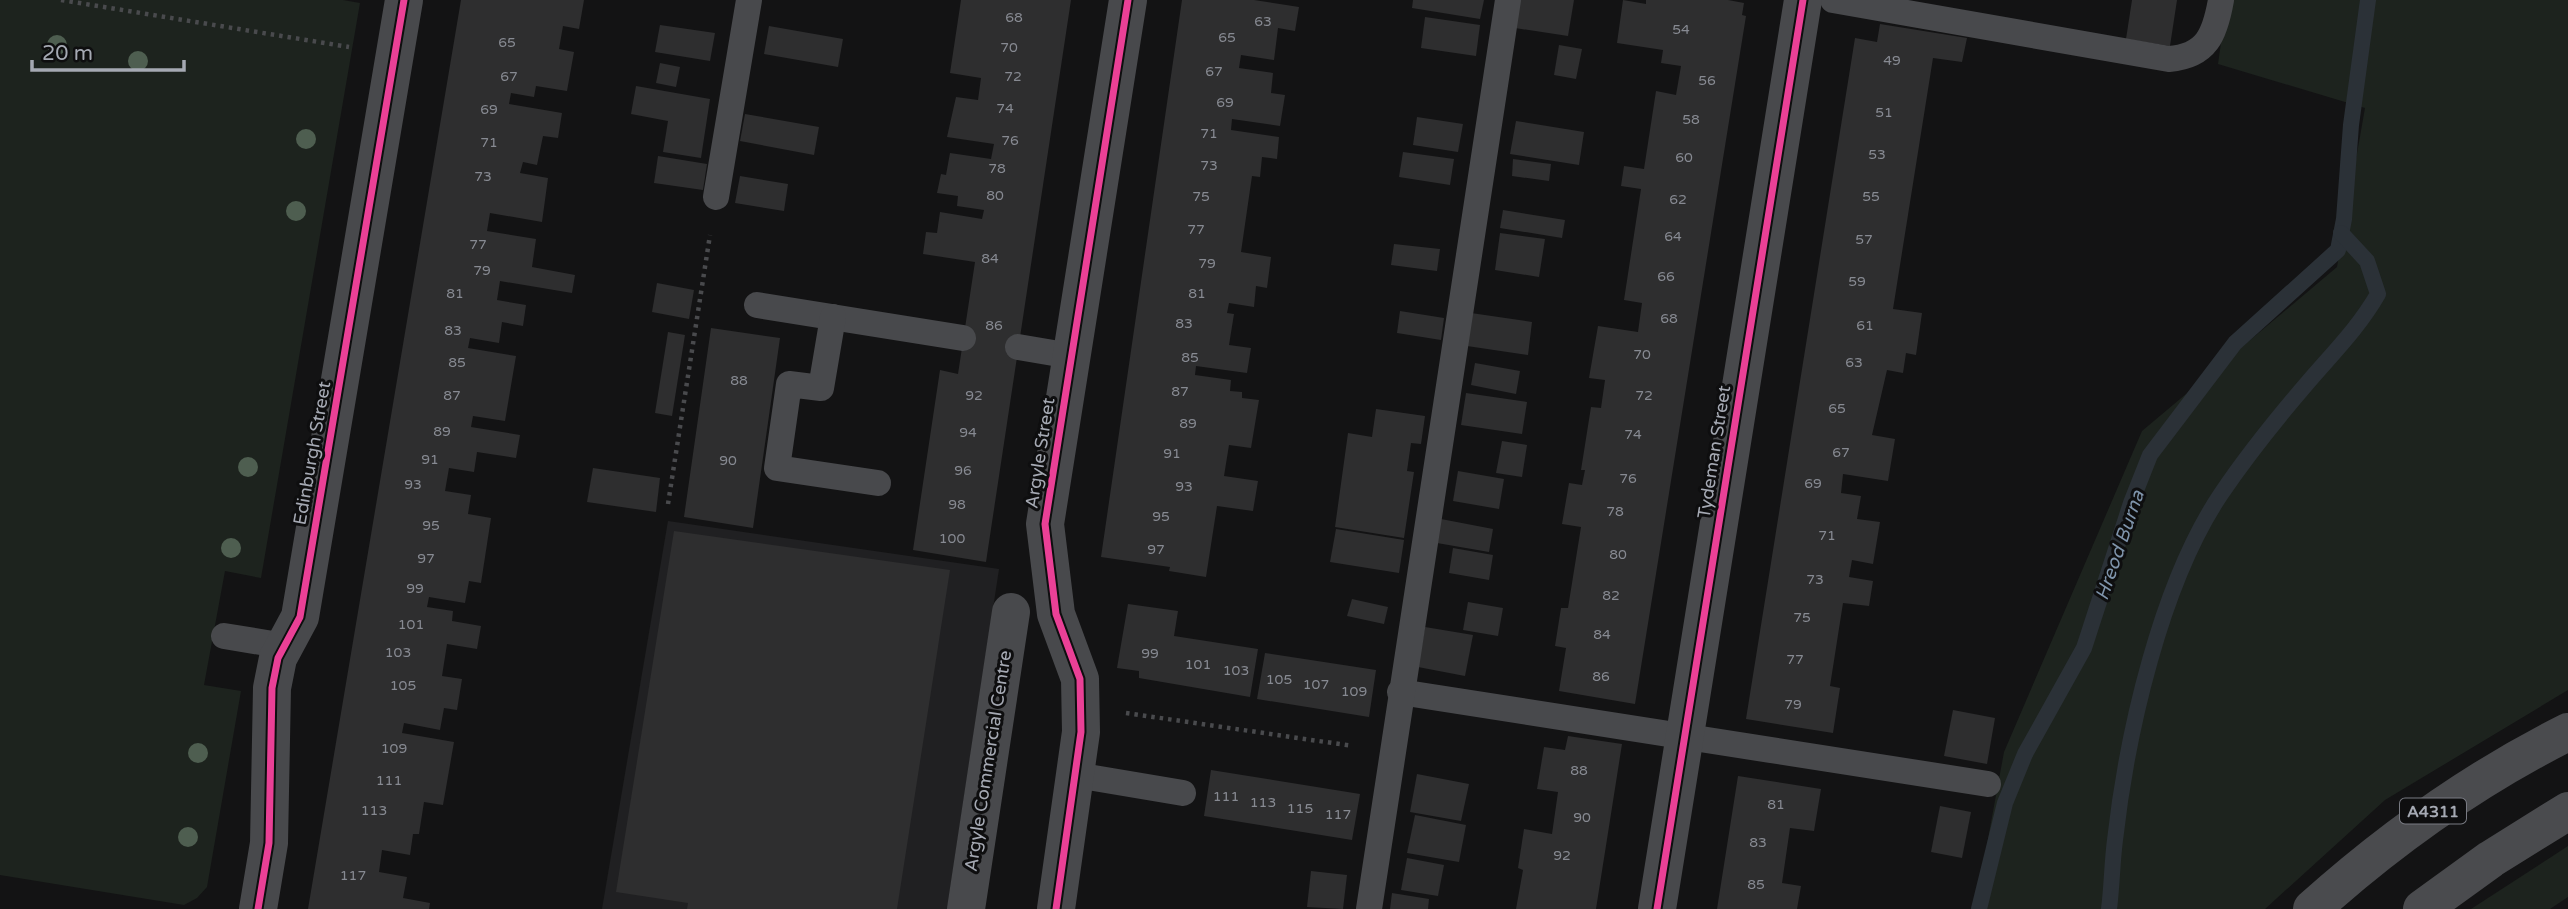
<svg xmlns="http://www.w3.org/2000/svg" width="2568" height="909" font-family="'Varela Round',sans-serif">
	<rect width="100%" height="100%" fill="#131314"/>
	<polygon fill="#202022" points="668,521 999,569 947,909 602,909"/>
	<g fill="#1d231e">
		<polygon points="0,0 343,0 360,3 261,578 225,571 204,685 241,691 207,887 197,898 184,905 0,875"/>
		<polygon points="2227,0 2568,0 2568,690 2385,800 2265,909 1975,909 2004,752 2142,431 2337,267 2365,108 2218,64"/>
		<polygon points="2568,846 2568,897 2550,909 2471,909"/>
	</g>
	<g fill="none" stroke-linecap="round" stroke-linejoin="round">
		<g stroke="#2b3137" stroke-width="16">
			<polyline points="1979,909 2005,803 2025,754 2084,648 2131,503 2150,455 2235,343 2338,250 2344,219 2351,125 2368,0"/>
			<path d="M2109,909C2112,886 2112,863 2115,840C2127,733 2161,583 2221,494C2248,454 2278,417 2309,381C2334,352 2359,327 2378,294L2367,261L2341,233"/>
		</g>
	</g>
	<g fill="#2e2e2f">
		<polygon points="461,0 584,0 579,29 563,26 559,49 574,52 567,91 536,86 534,97 511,93 509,104 562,113 558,138 543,136 537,165 523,162 520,173 548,178 542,222 490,213 487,231 536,239 532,267 575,275 572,293 500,281 497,300 526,305 523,326 502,322 499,343 470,338 468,348 516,356 505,421 473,416 471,427 520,435 516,458 477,452 474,472 449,468 445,491 471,495 468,514 491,518 481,583 469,581 465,603 429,597 427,607 453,611 452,621 481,626 477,649 447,644 442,676 462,679 457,710 444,708 440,730 404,723 402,733 454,742 443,805 424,802 419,834 413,834 410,855 382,850 379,872 407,877 403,898 430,903 429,909 308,909"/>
		<polygon points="961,0 1071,0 986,562 913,550 940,370 958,374 975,262 923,254 926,232 937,233 940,212 982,219 984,210 957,206 958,196 937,193 941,174 946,175 950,153 991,159 994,144 947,137 956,97 978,100 981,78 950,73"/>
		<polygon points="1182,0 1254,0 1299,7 1295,31 1278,28 1274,60 1241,55 1239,68 1273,73 1271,93 1285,95 1280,126 1232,119 1231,130 1279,137 1277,159 1262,157 1260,177 1252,176 1241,252 1271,257 1267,288 1256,286 1254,307 1229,303 1227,313 1234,314 1229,345 1251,348 1247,373 1196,366 1195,375 1231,380 1230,391 1242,392 1242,398 1259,400 1251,448 1229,445 1224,476 1258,481 1253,511 1217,506 1206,577 1169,571 1170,567 1101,557"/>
		<polygon points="1413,0 1484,0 1480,19 1412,8"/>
		<polygon points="1520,0 1574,0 1568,36 1515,28"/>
		<polygon points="1623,0 1646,4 1646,0 1728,0 1744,3 1742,15 1746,16 1635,704 1559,691 1566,648 1555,646 1561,608 1568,608 1581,527 1562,524 1569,483 1582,485 1585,470 1581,470 1591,407 1601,408 1605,380 1589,378 1598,326 1638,332 1642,303 1624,300 1641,189 1621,186 1624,166 1644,169 1656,91 1676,95 1681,66 1661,63 1663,50 1617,43"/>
		<polygon points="2132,0 2177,0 2170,46 2126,39"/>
		<polygon points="1425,17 1480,25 1476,56 1421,48"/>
		<polygon points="1880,24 1967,38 1962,62 1933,58 1893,309 1922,313 1916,355 1906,353 1903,373 1887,370 1872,435 1895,439 1888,481 1843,474 1841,493 1861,496 1857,519 1880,522 1873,564 1852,560 1849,577 1873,581 1869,606 1843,603 1830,686 1840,688 1833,733 1746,719 1855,38 1877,42"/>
		<polygon points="660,25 715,33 710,61 655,52"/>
		<polygon points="769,26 843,39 838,67 764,54"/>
		<polygon points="1559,45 1582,49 1576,79 1554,75"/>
		<polygon points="660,63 680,67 676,87 656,83"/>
		<polygon points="636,86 710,99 701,158 663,152 668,121 631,114"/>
		<polygon points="745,114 819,127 814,155 740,141"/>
		<polygon points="1417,117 1463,124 1458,152 1413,145"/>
		<polygon points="1516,121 1584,132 1579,165 1510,154"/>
		<polygon points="1403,152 1454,159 1450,185 1399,177"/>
		<polygon points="658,156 707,164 703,190 654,183"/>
		<polygon points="1513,159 1551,164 1549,181 1512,176"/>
		<polygon points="740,176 788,184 784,211 735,203"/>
		<polygon points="1503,210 1565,220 1562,238 1500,228"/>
		<polygon points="1500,233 1545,239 1539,277 1495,270"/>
		<polygon points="1394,244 1440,249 1437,271 1391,265"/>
		<polygon points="657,283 694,290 689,319 652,312"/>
		<polygon points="1400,311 1444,318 1441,340 1397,333"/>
		<polygon points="1471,313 1532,322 1528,355 1467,346"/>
		<polygon points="711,328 780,338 753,528 684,517"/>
		<polygon points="668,332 685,335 672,416 655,413"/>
		<polygon points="1475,363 1520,371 1516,394 1471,385"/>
		<polygon points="1466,393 1527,402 1522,434 1461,425"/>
		<polygon points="1376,409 1425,416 1421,444 1411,443 1407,471 1414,472 1404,538 1335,527 1348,433 1372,437"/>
		<polygon points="1502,441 1527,445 1522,477 1496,473"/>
		<polygon points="593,468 660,478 656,512 587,502"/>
		<polygon points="1458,471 1504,479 1499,509 1453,501"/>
		<polygon points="1441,519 1493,529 1489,552 1437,543"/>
		<polygon points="1336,529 1404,540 1399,573 1330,562"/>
		<polygon points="674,531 950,570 897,909 687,909 688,903 616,892"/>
		<polygon points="1453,548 1493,555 1489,580 1449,573"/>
		<polygon points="1352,599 1388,607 1384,624 1347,616"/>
		<polygon points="1468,602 1503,608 1498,636 1463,630"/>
		<polygon points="1128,604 1178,611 1174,636 1258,649 1250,697 1139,678 1139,671 1117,668"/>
		<polygon points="1425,627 1473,635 1465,676 1418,667"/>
		<polygon points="1265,653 1376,670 1369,717 1257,699"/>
		<polygon points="1953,710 1995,718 1987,764 1944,756"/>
		<polygon points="1568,736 1622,744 1596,909 1516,909 1523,870 1518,868 1524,829 1552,834 1558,792 1537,789 1544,747 1565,750"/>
		<polygon points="1211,770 1360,794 1352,840 1204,816"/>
		<polygon points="1417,774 1469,784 1461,821 1410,812"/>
		<polygon points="1738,776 1821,789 1814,831 1790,828 1782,883 1801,886 1797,909 1717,909"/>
		<polygon points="1940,806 1971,812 1962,858 1931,852"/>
		<polygon points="1415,815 1466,825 1459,862 1407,853"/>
		<polygon points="1407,858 1444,865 1438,896 1401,890"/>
		<polygon points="1311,871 1347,875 1343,909 1307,907"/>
		<polygon points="1392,893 1429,899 1428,909 1390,909"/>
	</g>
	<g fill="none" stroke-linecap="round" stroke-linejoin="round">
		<g stroke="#494a4d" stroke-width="4.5" stroke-dasharray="3.5 5" stroke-linecap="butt">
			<polyline points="61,0 349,47"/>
			<polyline points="668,504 710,235"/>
			<polyline points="1126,713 1353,746"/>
		</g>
		<g stroke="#48494c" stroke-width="26">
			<path d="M1833,0L2169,59C2207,56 2215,34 2221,0"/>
			<polyline points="716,197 749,0"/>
			<polyline points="757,305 963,338"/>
			<polyline points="833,317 821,388 789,384 777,468 878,483"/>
			<polyline points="1018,347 1071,356"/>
			<polyline points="224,636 285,646"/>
			<polyline points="1400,692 1988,784"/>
			<polyline points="1076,775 1183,793"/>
			<polyline points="1369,909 1508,0"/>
		</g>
		<g stroke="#48494c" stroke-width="38">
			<polyline points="258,909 269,843 272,688 278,658 300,617 404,0"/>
			<polyline points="966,909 1011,612"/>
			<polyline points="1056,909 1081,732 1080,679 1056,614 1045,524 1128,0"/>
			<polyline points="1657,909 1803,0"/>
		</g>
		<g stroke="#4a4b4e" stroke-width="38">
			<path d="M2312,909C2390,839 2474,779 2568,732"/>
			<polyline points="2422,909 2491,859 2568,811"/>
		</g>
		<g stroke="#0e0e0f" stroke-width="11">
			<g id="cycleway">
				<polyline points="258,909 269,843 272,688 278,658 300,617 404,0"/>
				<polyline points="1056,909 1081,732 1080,679 1056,614 1045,524 1128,0"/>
				<polyline points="1657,909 1803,0"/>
			</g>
		</g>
		<use href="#cycleway" stroke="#ea4096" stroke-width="7"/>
	</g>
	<g fill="#4e5e50">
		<circle cx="57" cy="45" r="10"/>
		<circle cx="138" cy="61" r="10"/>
		<circle cx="306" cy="139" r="10"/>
		<circle cx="296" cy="211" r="10"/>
		<circle cx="248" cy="467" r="10"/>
		<circle cx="231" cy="548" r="10"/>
		<circle cx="198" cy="753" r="10"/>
		<circle cx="188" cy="837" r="10"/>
	</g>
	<g text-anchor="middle" stroke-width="6" stroke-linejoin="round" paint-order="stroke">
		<g font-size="14" fill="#878a92">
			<text x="1014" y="22">68</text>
			<text x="1263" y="26">63</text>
			<text x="1681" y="34">54</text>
			<text x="1227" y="42">65</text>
			<text x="507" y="47">65</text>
			<text x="1009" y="52">70</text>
			<text x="1892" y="65">49</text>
			<text x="1214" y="76">67</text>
			<text x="509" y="81">67</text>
			<text x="1013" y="81">72</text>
			<text x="1707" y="85">56</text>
			<text x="1225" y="107">69</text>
			<text x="1005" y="113">74</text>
			<text x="489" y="114">69</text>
			<text x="1884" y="117">51</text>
			<text x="1691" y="124">58</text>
			<text x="1209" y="138">71</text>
			<text x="1010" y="145">76</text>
			<text x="489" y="147">71</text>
			<text x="1877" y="159">53</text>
			<text x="1684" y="162">60</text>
			<text x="1209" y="170">73</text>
			<text x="997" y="173">78</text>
			<text x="483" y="181">73</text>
			<text x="995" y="200">80</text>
			<text x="1201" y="201">75</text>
			<text x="1871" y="201">55</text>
			<text x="1678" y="204">62</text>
			<text x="1196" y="234">77</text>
			<text x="1673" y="241">64</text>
			<text x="1864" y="244">57</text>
			<text x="478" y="249">77</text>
			<text x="990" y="263">84</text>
			<text x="1207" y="268">79</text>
			<text x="482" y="275">79</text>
			<text x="1666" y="281">66</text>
			<text x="1857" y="286">59</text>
			<text x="455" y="298">81</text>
			<text x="1197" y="298">81</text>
			<text x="1669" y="323">68</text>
			<text x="1184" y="328">83</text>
			<text x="994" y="330">86</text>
			<text x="1865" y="330">61</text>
			<text x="453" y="335">83</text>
			<text x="1642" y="359">70</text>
			<text x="1190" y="362">85</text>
			<text x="457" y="367">85</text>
			<text x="1854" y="367">63</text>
			<text x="739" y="385">88</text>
			<text x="1180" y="396">87</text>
			<text x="452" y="400">87</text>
			<text x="974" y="400">92</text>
			<text x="1644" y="400">72</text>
			<text x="1837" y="413">65</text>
			<text x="1188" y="428">89</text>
			<text x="442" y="436">89</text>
			<text x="968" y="437">94</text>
			<text x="1633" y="439">74</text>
			<text x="1841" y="457">67</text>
			<text x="1172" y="458">91</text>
			<text x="430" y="464">91</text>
			<text x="728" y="465">90</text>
			<text x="963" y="475">96</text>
			<text x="1628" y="483">76</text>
			<text x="1813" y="488">69</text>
			<text x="413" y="489">93</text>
			<text x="1184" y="491">93</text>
			<text x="957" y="509">98</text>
			<text x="1615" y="516">78</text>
			<text x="1161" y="521">95</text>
			<text x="431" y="530">95</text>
			<text x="1827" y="540">71</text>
			<text x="952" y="543">100</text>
			<text x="1156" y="554">97</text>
			<text x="1618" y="559">80</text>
			<text x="426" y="563">97</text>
			<text x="1815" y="584">73</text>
			<text x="415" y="593">99</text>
			<text x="1611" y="600">82</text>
			<text x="1802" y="622">75</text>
			<text x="411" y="629">101</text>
			<text x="1602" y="639">84</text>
			<text x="398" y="657">103</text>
			<text x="1150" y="658">99</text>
			<text x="1795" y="664">77</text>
			<text x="1198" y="669">101</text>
			<text x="1236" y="675">103</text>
			<text x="1601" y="681">86</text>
			<text x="1279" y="684">105</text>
			<text x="1316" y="689">107</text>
			<text x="403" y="690">105</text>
			<text x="1354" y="696">109</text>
			<text x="1793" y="709">79</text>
			<text x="394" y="753">109</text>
			<text x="1579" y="775">88</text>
			<text x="389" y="785">111</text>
			<text x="1226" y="801">111</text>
			<text x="1263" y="807">113</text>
			<text x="1776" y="809">81</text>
			<text x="1300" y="813">115</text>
			<text x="374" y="815">113</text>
			<text x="1338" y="819">117</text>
			<text x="1582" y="822">90</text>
			<text x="1758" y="847">83</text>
			<text x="1562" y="860">92</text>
			<text x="353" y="880">117</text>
			<text x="1756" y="889">85</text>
		</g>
		<rect fill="#0e0e0f" stroke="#787a82" stroke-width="2" x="2400" y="798.5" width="66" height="25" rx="5"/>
		<g font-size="16" font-weight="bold" fill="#a5a9b3">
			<text x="2433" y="817">A4311</text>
		</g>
		<g font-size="18" fill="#a5a9b3" stroke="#0e0e0f">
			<text transform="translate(1714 452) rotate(-81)" y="6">Tydeman Street</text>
			<text transform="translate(312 453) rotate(-80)" y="6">Edinburgh Street</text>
			<text transform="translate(1040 453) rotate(-81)" y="6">Argyle Street</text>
			<text transform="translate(988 761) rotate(-81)" y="6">Argyle Commercial Centre</text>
		</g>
		<g font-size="19" font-style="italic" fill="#7f94ab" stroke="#0e0e0f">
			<text transform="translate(2119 545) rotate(-71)" y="7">Hreod Burna</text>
		</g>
	</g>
	<path d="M32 60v10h152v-10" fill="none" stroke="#a5a9b3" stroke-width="3.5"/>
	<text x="42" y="60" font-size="21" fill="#a5a9b3" stroke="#0e0e0f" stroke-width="5" paint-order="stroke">20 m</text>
</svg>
